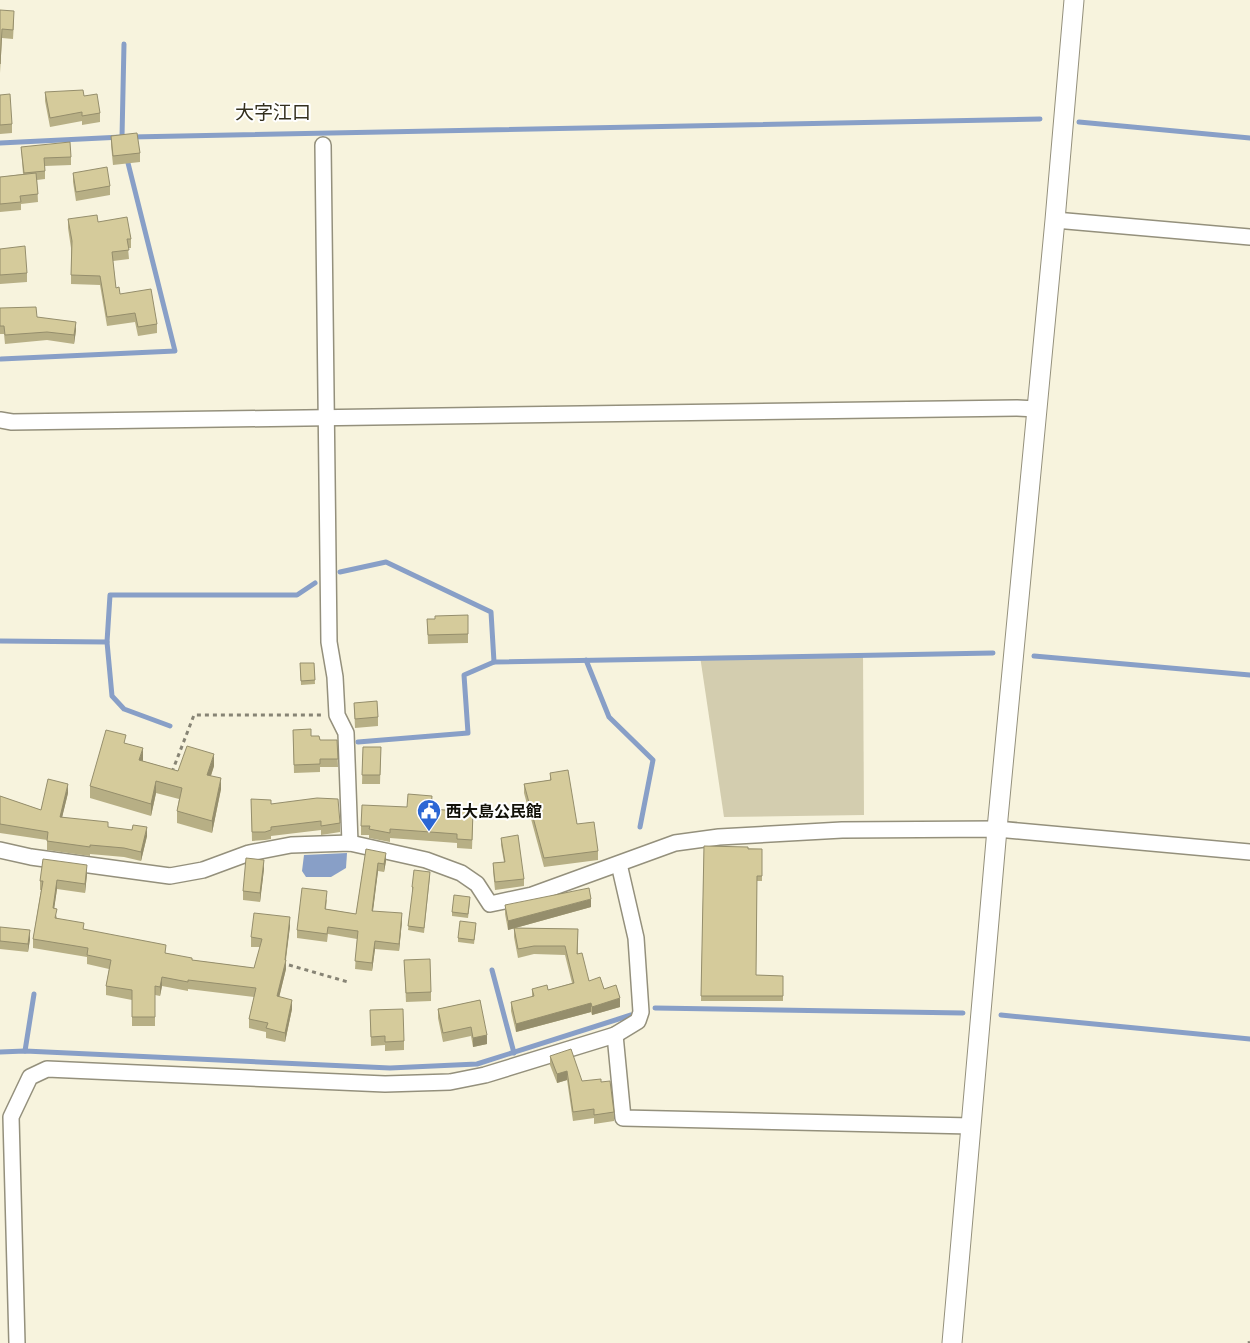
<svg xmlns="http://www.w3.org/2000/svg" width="1250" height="1343" font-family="Ubuntu,'Noto Sans JP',sans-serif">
	<rect width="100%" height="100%" fill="#f7f3dd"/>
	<polygon fill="#d3cdaf" points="863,654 864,815 724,817 700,656"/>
	<polygon fill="#889fc7" points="347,853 346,868 331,877 306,877 302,871 304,855"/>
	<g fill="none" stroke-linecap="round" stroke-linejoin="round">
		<g stroke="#889fc7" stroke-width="5">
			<polyline points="1079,122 1250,138"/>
			<polyline points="131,137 1040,119"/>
			<polyline points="0,143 122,137 124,44"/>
			<polyline points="1,359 175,351 127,159"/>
			<polyline points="340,572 386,562 491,612 494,662 993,653"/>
			<polyline points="0,641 107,642 112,696 124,709 170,726"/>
			<polyline points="107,642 110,595 297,595 315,583"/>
			<polyline points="1034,656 1250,675"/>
			<polyline points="586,660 609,717 653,760 640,827"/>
			<polyline points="358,742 468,733 464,675 494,662"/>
			<polyline points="492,970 514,1053"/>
			<polyline points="655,1008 963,1013"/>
			<polyline points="1001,1015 1250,1039"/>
			<polyline points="25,1051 34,994"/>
			<polyline points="0,1052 25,1051 390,1068 477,1064 631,1015"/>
		</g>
		<g stroke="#94907c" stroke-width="18">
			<g id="minor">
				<polyline points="323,145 329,642 335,677 337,715 346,733 350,843"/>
				<polyline points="1055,220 1250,237"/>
				<polyline points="0,420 12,422 1017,408 1037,409"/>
				<polyline points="0,850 31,857 170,876 203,870 249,853 291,845 350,843 426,860 461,873 477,884 490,904 532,895 675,843 719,837 842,830 997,829 1250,852"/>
				<polyline points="615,1035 623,1118 971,1126"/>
				<polyline points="17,1343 11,1117 30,1077 47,1069 385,1084 450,1082 485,1075 615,1035 638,1021 641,1012 636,938 619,864"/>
			</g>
		</g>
		<g stroke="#94907c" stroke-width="21">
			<polyline id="tertiary" points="952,1343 997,829 1055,220 1074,0"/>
		</g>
		<g stroke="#878475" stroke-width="3" stroke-dasharray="4 4" stroke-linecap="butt">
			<polyline points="172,772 194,715 321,715"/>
			<polyline points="289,965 348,982"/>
			<polyline points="1248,1343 1250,1342"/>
		</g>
		<use href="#minor" stroke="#fff" stroke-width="15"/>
		<use href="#tertiary" stroke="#fff" stroke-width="19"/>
	</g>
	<g fill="#b7af85">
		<polygon points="0,10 14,20 13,39 2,38 0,73"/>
		<polygon points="45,92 84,96 100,113 100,122 82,125 82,121 50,127 45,101"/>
		<polygon points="0,95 12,124 12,133 0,134"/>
		<polygon points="111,136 140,153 140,162 113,165 111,145"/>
		<polygon points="21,147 71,157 71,165 45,166 45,179 37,180 38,202 21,204 21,210 0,212 0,177 23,174"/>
		<polygon points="73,173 110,186 110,195 76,201 73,182"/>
		<polygon points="68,219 98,222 131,239 131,248 128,248 129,259 113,261 116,288 120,294 157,324 157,333 138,336 135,322 107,326 100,285 71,284 71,248 68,228"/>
		<polygon points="0,249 27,273 27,282 0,284"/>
		<polygon points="0,308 37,317 76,330 74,344 47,340 5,344 4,334 0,334"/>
		<polygon points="468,615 468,643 428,644 427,619 435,619"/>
		<polygon points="300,663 314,663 315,684 301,685"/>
		<polygon points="354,703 378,717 378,726 355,728"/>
		<polygon points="293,730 320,740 337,740 338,767 320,767 320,772 294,773"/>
		<polygon points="126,743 143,761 178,771 214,766 211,776 221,789 212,833 177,823 177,811 179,799 156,793 151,816 90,798 90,786"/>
		<polygon points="363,747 381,747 380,784 362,784"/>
		<polygon points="550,773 577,824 598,851 598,860 544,867 524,793 524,784 550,780"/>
		<polygon points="68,793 62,817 147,836 141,861 124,857 90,854 90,856 47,850 47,840 0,833 0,796 41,810"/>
		<polygon points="251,799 340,823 340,832 321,835 321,830 271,836 271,839 265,840 252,841"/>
		<polygon points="432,810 473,821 472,849 457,848 457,843 390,838 390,842 369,838 369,835 361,835 361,826"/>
		<polygon points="501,838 524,879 524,886 495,890 493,871 493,863 504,862 501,845"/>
		<polygon points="704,846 762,849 762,881 757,881 756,975 783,976 783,1001 701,1001"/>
		<polygon points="366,849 386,861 384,872 378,871 373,911 402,921 399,951 375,949 372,971 355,969 357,939 328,934 327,942 297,938 297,930 327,899 326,909 356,914"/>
		<polygon points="264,869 260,902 243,900 243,891"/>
		<polygon points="87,874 85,893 57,889 54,908 57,918 84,929 166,953 192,960 254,968 260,947 251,947 251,937 290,926 286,960 286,969 279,997 292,1009 285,1042 266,1038 266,1032 249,1028 249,1019 254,997 188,989 188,991 162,986 160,996 155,995 155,1026 132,1026 132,1000 106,995 106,986 109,969 87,964 87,957 33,948 33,939 41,890 40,890 40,881"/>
		<polygon points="430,876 424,933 408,930 413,892 412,892 412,887"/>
		<polygon points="470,902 468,918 452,916 452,912"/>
		<polygon points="505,905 591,907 508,930 505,914"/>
		<polygon points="0,927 30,939 28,952 0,949"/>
		<polygon points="476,928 474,944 458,942 458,938"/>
		<polygon points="514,928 578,929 578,954 589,981 604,989 620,1007 592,1015 591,1012 516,1032 511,1011 511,1002 532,997 532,989 548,990 572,983 565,955 534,954 518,958 514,937"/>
		<polygon points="404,960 431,992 431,1001 406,1002"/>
		<polygon points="480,1000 487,1044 473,1047 471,1036 443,1042 438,1018 438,1009"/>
		<polygon points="370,1010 404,1041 404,1050 385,1051 385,1045 371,1046"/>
		<polygon points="550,1056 582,1081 601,1082 614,1112 614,1121 594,1124 594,1118 573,1121 567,1080 557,1083 550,1065"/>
	</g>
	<g fill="#958e6c">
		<polygon points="76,322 76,330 74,344 74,335"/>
		<polygon points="143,748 143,760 139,772 139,760"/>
		<polygon points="214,754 214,766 207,787 207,775"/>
		<polygon points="221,778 221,789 212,833 212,821"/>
		<polygon points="156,781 156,793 151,816 151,804"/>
		<polygon points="68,784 68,793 60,826 60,817"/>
		<polygon points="147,827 147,836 141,861 141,852"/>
		<polygon points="386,853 386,861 384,872 384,864"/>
		<polygon points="264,860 264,869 260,902 260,893"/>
		<polygon points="378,863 378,871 372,918 372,911"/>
		<polygon points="87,865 87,874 85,893 85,884"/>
		<polygon points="57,880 57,889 53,917 53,908"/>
		<polygon points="591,899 591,907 508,930 508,921"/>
		<polygon points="402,913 402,921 399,951 399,944"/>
		<polygon points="290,917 290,926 285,964 286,960 286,969 277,1006 277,996 285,960"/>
		<polygon points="30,930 30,939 28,952 28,944"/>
		<polygon points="375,941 375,949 372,971 372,963"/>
		<polygon points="162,977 162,986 160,996 160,987"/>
		<polygon points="620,998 620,1007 592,1015 592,1007"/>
		<polygon points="292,1000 292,1009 285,1042 285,1033"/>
		<polygon points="591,1003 591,1012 516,1032 516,1024"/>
		<polygon points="487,1035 487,1044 473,1047 473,1038"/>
		<polygon points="567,1071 567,1080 557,1083 557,1074"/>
	</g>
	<g fill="#d5cb9b" stroke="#958e6c">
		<polygon points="0,10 14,11 13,30 2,29 0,64"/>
		<polygon points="83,90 84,96 97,94 100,113 82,116 82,112 50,118 45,92"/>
		<polygon points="10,94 12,124 0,125 0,95"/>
		<polygon points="137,133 140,153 113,156 111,136"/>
		<polygon points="70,142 71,157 44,158 45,171 24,173 21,147"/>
		<polygon points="107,167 110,186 76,192 73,173"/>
		<polygon points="36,173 38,194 20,196 21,202 0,204 0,177"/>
		<polygon points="97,215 98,222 127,217 131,239 127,239 129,250 112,252 116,288 119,287 120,294 151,289 157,324 138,327 135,313 107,317 100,276 71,275 72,241 68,219"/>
		<polygon points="25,246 27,273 0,275 0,249"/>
		<polygon points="36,307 37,317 76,322 74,335 47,332 5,335 4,326 0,326 0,308"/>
		<polygon points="468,615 468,634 428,635 427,619 435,619 435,616"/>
		<polygon points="300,663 314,663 315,680 301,681"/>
		<polygon points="377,701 378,717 355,719 354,703"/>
		<polygon points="311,729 311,736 319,736 320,740 337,740 338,759 320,759 320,764 294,765 293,730"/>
		<polygon points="106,730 126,735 124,743 143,748 139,760 178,771 187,746 214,754 207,775 221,778 212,821 177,811 182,788 156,781 151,804 90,786"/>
		<polygon points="363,747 381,747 380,775 362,775"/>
		<polygon points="568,770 577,824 594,822 598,851 544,858 524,784 551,780 550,773"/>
		<polygon points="48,779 68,784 60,817 108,822 108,827 132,830 133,825 147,827 141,852 124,848 90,845 90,847 47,841 48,832 0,824 0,796 41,810"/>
		<polygon points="408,794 432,796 431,809 473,812 472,840 457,839 457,834 390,829 390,833 369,829 370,826 361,826 362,805 407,807"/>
		<polygon points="317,798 338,799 340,823 321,826 321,821 271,827 271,830 265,832 252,832 251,799 271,800 271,804"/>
		<polygon points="518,835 524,879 495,882 493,863 505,862 501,838"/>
		<polygon points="704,846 748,847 748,849 762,849 762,876 757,876 756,975 783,976 783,996 701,996"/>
		<polygon points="366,849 386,853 384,864 378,863 372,911 402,913 399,944 375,941 372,963 355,961 358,931 328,927 327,934 297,930 302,888 327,891 325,909 356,914"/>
		<polygon points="246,858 264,860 260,893 243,891"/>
		<polygon points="43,859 87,865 85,884 57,880 53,908 57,909 55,918 84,923 83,929 166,945 165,953 192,958 192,960 254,968 262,939 251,937 254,913 290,917 285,960 286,960 277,996 292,1000 285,1033 266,1028 268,1023 249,1019 256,988 188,980 188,982 162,977 160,987 155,986 155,1017 132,1017 132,990 106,986 111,960 87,955 88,948 33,939 43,881 40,881"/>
		<polygon points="414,870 430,872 424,928 408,926 413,887 412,887"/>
		<polygon points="589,888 591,899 508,921 505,905"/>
		<polygon points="454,895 470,897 468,914 452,912"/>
		<polygon points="460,921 476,923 474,940 458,938"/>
		<polygon points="0,927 30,930 28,944 0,941"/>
		<polygon points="514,928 578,929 577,954 582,953 589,981 600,977 604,989 616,985 620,998 592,1007 591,1003 516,1024 511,1002 534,996 532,989 547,985 548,990 574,983 565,946 534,946 518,949"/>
		<polygon points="430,959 431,992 406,993 404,960"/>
		<polygon points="480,1000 487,1035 473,1038 471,1027 443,1033 438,1009"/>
		<polygon points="403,1009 404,1041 385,1042 385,1036 371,1037 370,1010"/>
		<polygon points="571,1049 582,1081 601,1079 601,1082 610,1081 614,1112 594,1115 594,1109 573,1112 567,1071 557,1074 550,1056"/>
	</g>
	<defs>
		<g id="civic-pin" transform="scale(1.25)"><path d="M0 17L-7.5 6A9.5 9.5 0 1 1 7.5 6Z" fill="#2b66d4" stroke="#fff"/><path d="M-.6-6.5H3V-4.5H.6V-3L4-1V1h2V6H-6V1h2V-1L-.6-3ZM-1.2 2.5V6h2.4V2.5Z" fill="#fff"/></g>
	</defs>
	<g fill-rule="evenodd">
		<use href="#civic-pin" x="429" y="811"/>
	</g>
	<g text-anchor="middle" stroke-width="4" stroke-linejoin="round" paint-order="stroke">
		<g font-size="16" font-weight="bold" fill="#121109" stroke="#fff" text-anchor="start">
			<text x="446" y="817">西大島公民館</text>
		</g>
		<g font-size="19" fill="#34301f" stroke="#fff">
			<text x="273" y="119">大字江口</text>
		</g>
	</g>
</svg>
